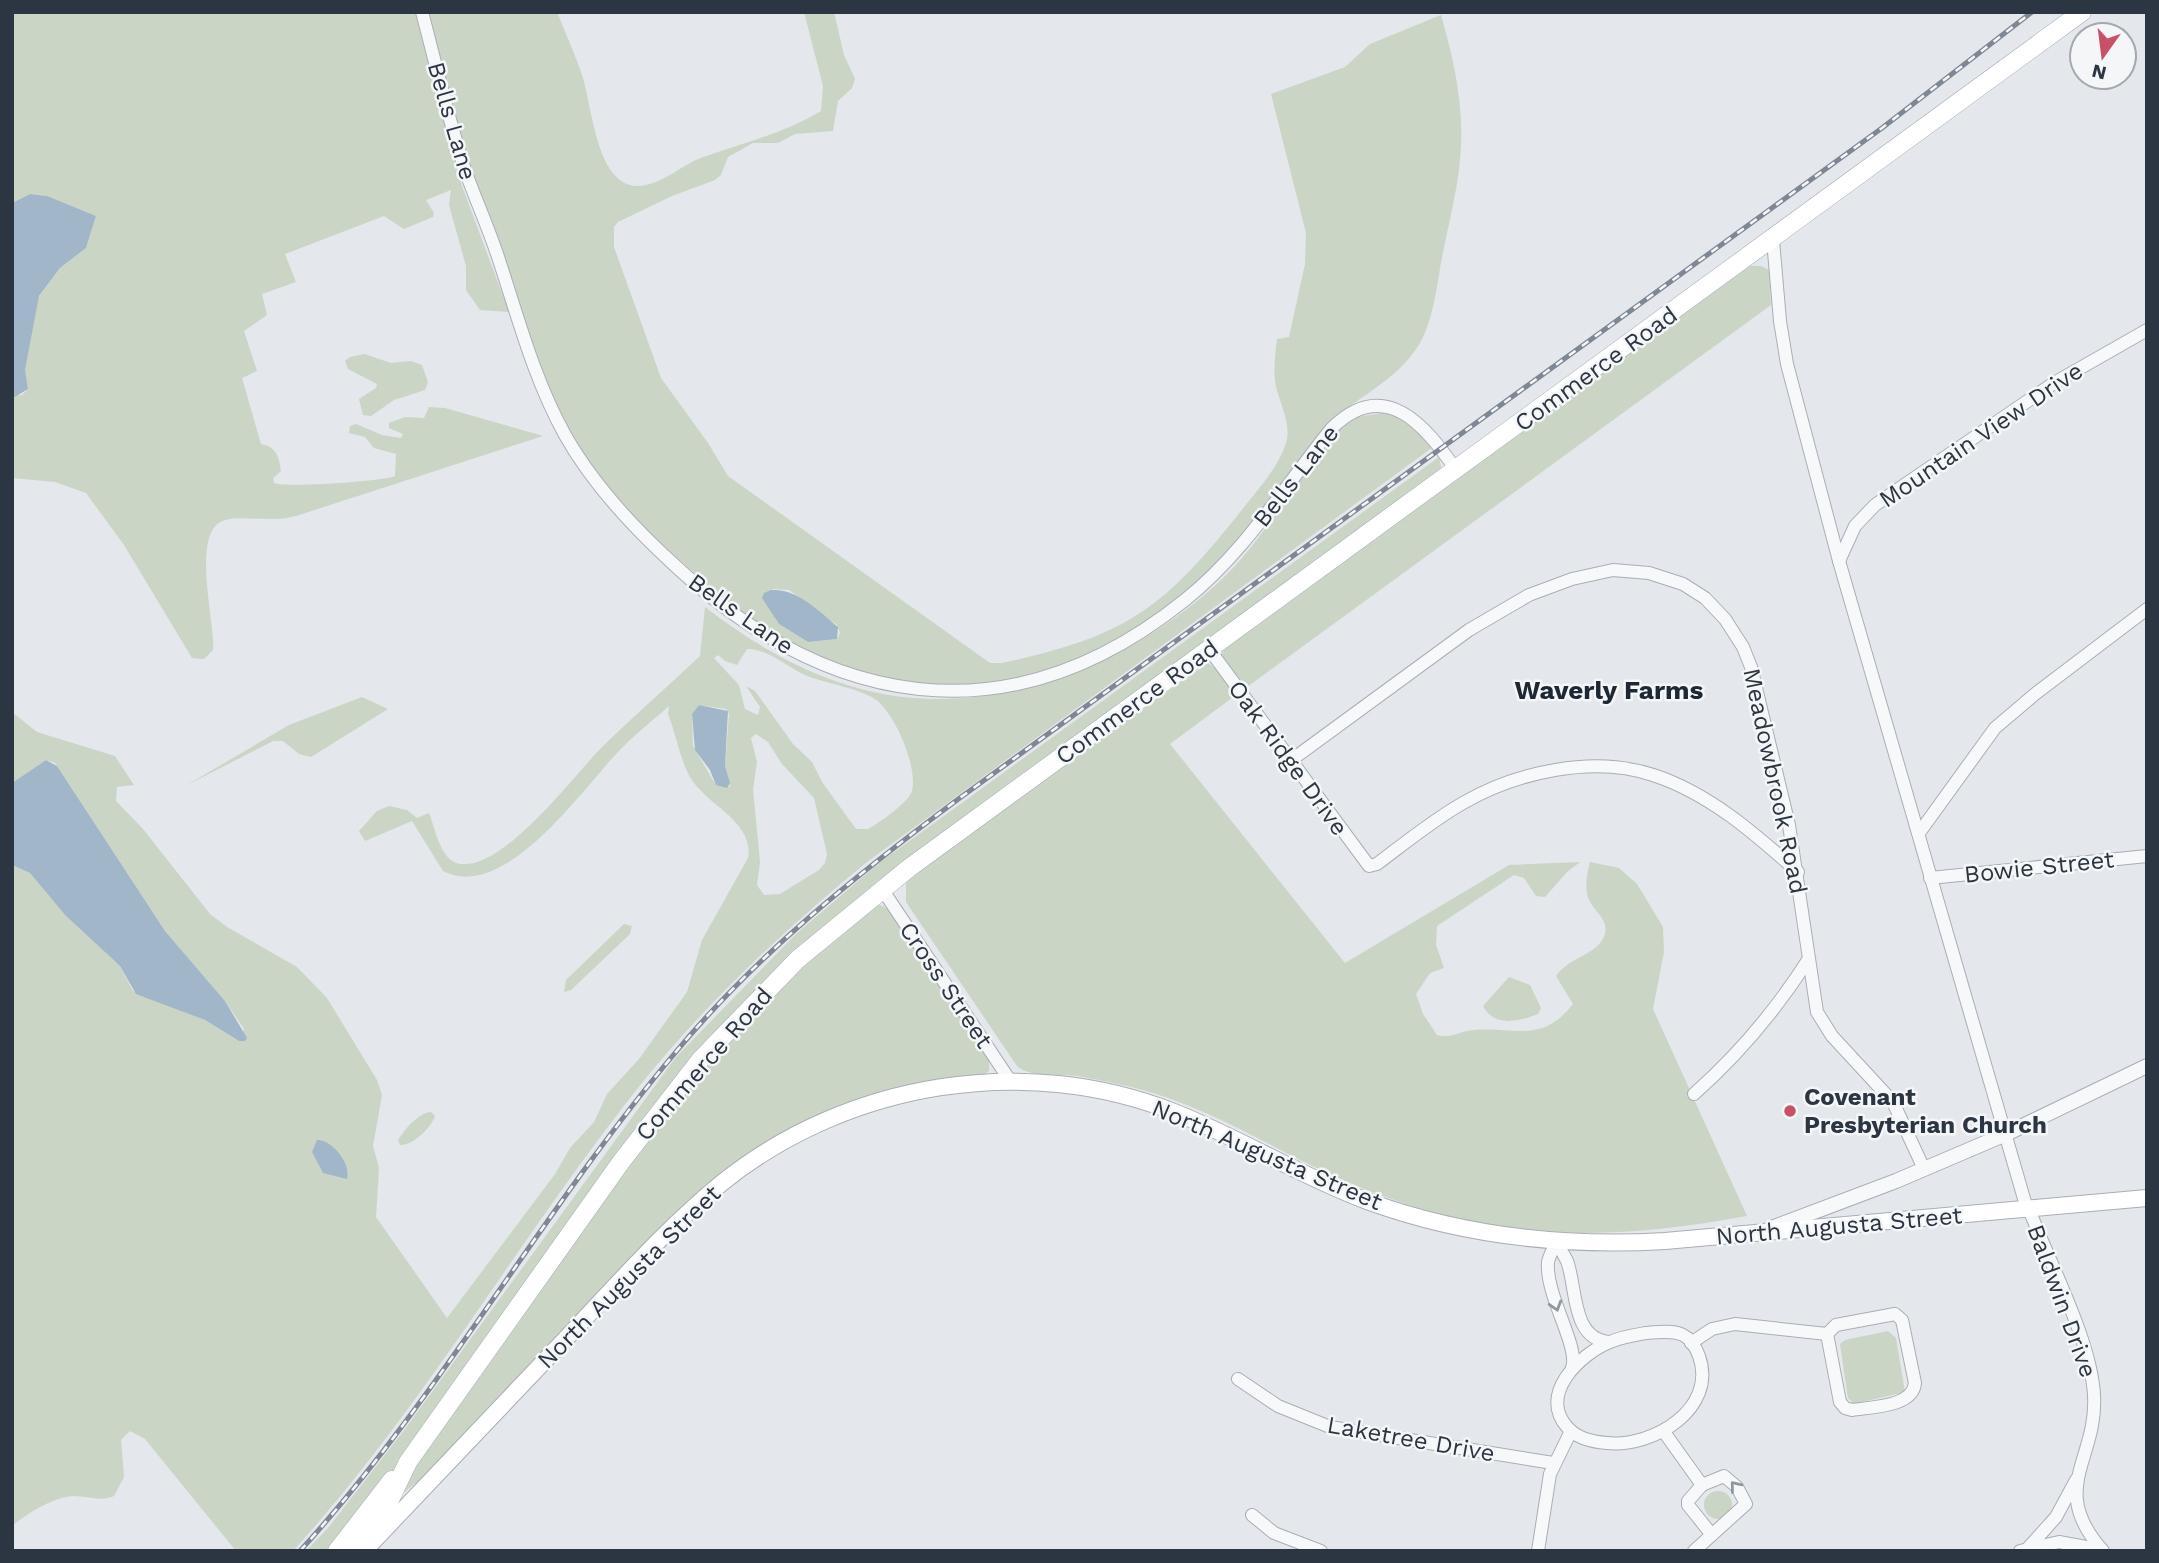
<svg xmlns="http://www.w3.org/2000/svg" width="2159" height="1563" font-family="'Work Sans',sans-serif">
	<rect width="100%" height="100%" fill="#e4e7eb"/>
	<g fill="#cad5c6" fill-rule="evenodd">
		<path d="M12,12H415L462,186L509,312L480,310L466,290V266L449,205L451,190L426,200L434,213L433,217L404,229L384,216L285,254L296,282L262,294L267,315L244,331L257,371L242,378L261,444C276,447 279,456 281,471L273,478L274,483C284,488 386,481 395,476L396,454L374,448L365,437L349,433L350,426L356,424L382,435L401,438L403,434L389,428V423L405,417L424,418L429,407L445,408L543,436L296,516C270,523 244,515 225,520C189,530 216,625 213,650L204,659L192,658L124,545L86,493L55,482L12,478V396L22,395L28,389L24,370L38,298L60,268L86,248L96,216L42,195L30,194L12,203Z"/>
		<path d="M429,12H557C565,32 574,52 581,72C592,101 595,185 637,186C662,186 683,163 706,156C744,143 787,132 821,111L823,86L804,12H834L844,55L855,79L852,88L838,101L833,131L795,134L778,143H753L728,157L721,175L715,180L672,196L618,222L614,227V247L661,378L708,443L728,476L990,663H1002C1127,636 1163,609 1241,511C1257,491 1282,463 1287,439C1290,422 1280,403 1276,387C1273,371 1275,355 1277,339L1289,337L1305,264L1306,233L1271,94L1345,67L1370,44L1441,15C1453,57 1463,100 1461,144C1460,184 1448,224 1441,263C1436,291 1432,329 1414,352C1388,388 1344,402 1317,437C1278,489 1241,545 1192,588C1042,718 859,717 710,586C662,545 609,499 576,444C547,396 530,342 511,290C493,237 473,184 458,130C446,92 439,52 429,12ZM773,589L789,590L837,625L840,633L837,639L808,642L779,624L763,598Z"/>
		<polygon points="1750,266 1761,266 1769,270 1771,305 1243,690 1220,657 1224,648"/>
		<polygon points="364,354 391,363 411,361 422,365 428,382 425,390 394,400 371,416 363,415 359,399 376,388 377,384 348,369 345,361 350,357"/>
		<path d="M1382,413L1406,419L1433,447L867,862C784,930 709,1000 641,1084C520,1236 424,1407 293,1551H236L145,1439L130,1431L121,1440L124,1477L114,1496C101,1502 88,1496 74,1496C53,1497 28,1513 12,1526V865L30,873L65,915L120,966L133,991L205,1020L239,1041L244,1029L225,1001L165,931L55,763L46,760L12,783V712L37,732L115,756L134,785L117,787L116,801L143,829L210,914L227,927L297,967L327,998L377,1080L382,1095L373,1146L379,1168L376,1217L447,1318L555,1174L570,1148L594,1122L607,1094L639,1059L687,992L702,940L748,858C755,822 706,805 690,777C680,759 676,734 668,714L669,706C652,721 633,736 617,753C581,791 504,903 443,871L412,821L365,841L359,831L377,811L389,806L407,810L417,818L429,813C435,828 440,857 456,863C499,877 575,774 602,747C634,716 667,687 700,656L705,607C745,638 789,665 838,682C971,729 1120,673 1219,582C1267,538 1296,475 1341,428L1357,417ZM747,649C767,648 787,667 805,675C824,683 861,689 875,699C895,713 918,767 912,791C910,801 878,824 868,829H856L822,782L812,762L793,744L755,691L746,686L760,707L758,715L745,709L739,685L714,658L718,655L725,661L737,665ZM699,705L726,709L729,714L725,766L730,787L714,782L693,746L692,714ZM756,734L768,742L782,764L814,798L827,854L825,863L819,870L780,894L764,895L757,885L760,862L753,789L757,762L751,738Z"/>
		<polygon points="1439,457 1441,466 1439,475 755,995 373,1497 329,1551 306,1551 328,1528 405,1429 676,1057 796,934 879,863"/>
		<path d="M1208,663L1215,668L1236,695L1170,744L1345,963L1509,865L1580,862L1567,872L1545,897L1536,896L1524,878L1514,875L1437,926L1436,945L1444,968L1430,973L1416,994L1423,1014L1437,1035C1451,1039 1460,1031 1474,1030C1515,1027 1542,1044 1573,1004L1556,976C1567,959 1594,955 1603,939C1612,921 1595,913 1589,900C1584,888 1587,874 1590,862L1619,868L1637,884L1663,927L1664,952L1653,1009L1747,1216C1594,1244 1483,1241 1338,1178C1277,1151 1220,1114 1156,1094C1131,1086 1104,1081 1078,1076C1061,1074 1030,1078 1017,1066L906,902V882L1026,792Z"/>
		<polygon points="362,697 388,709 311,757 299,754 283,741 273,741 187,785 289,725"/>
		<polygon points="880,905 888,909 989,1060 989,1071 982,1076 925,1084 762,1148 426,1475 397,1498 410,1472 598,1205 699,1073 787,980 872,907"/>
		<polygon points="624,924 632,926 630,934 571,990 564,992 566,980"/>
		<path d="M1509,977L1530,985L1541,1008L1538,1014C1520,1021 1494,1028 1483,1006Z"/>
		<path d="M431,1112L435,1116C431,1128 412,1146 400,1145L398,1140C405,1129 418,1113 431,1112Z"/>
		<polygon points="1888,1331 1896,1338 1905,1392 1854,1404 1848,1398 1840,1344 1845,1340"/>
		<circle cx="1718" cy="1505" r="14"/>
	</g>
	<g fill="#a1b6c9">
		<polygon points="30,194 47,196 96,216 86,248 60,268 39,296 25,370 28,389 15,397 12,396 12,203"/>
		<path d="M771,590C797,588 819,611 838,627L837,639L808,642L779,624L762,598L764,593Z"/>
		<polygon points="699,705 728,711 725,766 730,783 727,788 716,785 710,770 695,750 692,714"/>
		<polygon points="46,760 57,766 165,931 225,1001 247,1038 245,1041 239,1041 205,1020 136,994 120,966 65,915 30,873 12,865 12,783"/>
		<path d="M317,1140C333,1140 351,1164 347,1179L323,1173L312,1152Z"/>
	</g>
	<g fill="none" stroke-linecap="round" stroke-linejoin="round">
		<g stroke="#a9aeb5" stroke-width="14">
			<g id="minor">
				<path d="M422,12C436,65 448,118 465,170C476,201 490,231 500,263C519,321 535,381 565,435C592,483 629,523 669,560C826,709 1008,742 1185,600C1245,552 1284,487 1332,428C1385,376 1426,426 1456,470"/>
				<polyline points="1773,240 1780,321 1787,364 1839,561 2027,1209"/>
				<polyline points="1839,561 1855,526 1875,505 2054,383 2147,330"/>
				<path d="M1209,649L1369,866L1377,864C1405,843 1433,820 1463,803C1517,772 1593,755 1653,775C1709,793 1755,834 1798,872"/>
				<polyline points="1290,761 1469,630 1529,595 1572,579 1613,570 1649,573 1683,584 1705,598 1725,619 1743,647 1751,667 1789,825 1817,1012 1832,1036 1893,1102 1924,1169"/>
				<polyline points="1919,833 1995,728 2035,694 2147,609"/>
				<polyline points="1930,878 2147,856"/>
				<polyline points="882,889 1011,1082"/>
				<path d="M1694,1094C1738,1055 1776,1010 1808,960"/>
				<path d="M2029,1209C2049,1262 2091,1340 2094,1395C2098,1460 2047,1488 2103,1551"/>
				<path d="M1556,1242C1554,1248 1549,1256 1548,1262C1545,1295 1580,1347 1572,1368"/>
				<path d="M1556,1242C1560,1248 1564,1255 1567,1261C1577,1287 1571,1339 1609,1342"/>
				<path d="M1895,1314L1902,1320L1915,1383C1913,1407 1871,1407 1852,1410L1845,1408L1840,1402L1827,1334L1836,1325Z"/>
				<path d="M1646,1333C1657,1332 1673,1330 1683,1335C1691,1339 1696,1348 1699,1356C1718,1409 1652,1448 1607,1443C1593,1442 1577,1438 1568,1428C1537,1395 1580,1354 1610,1342C1621,1337 1634,1335 1646,1333Z"/>
				<polyline points="1691,1343 1712,1329 1735,1324 1827,1334"/>
				<polyline points="1238,1379 1278,1406 1330,1427 1553,1463"/>
				<polyline points="1664,1432 1702,1485"/>
				<polyline points="1252,1515 1274,1533 1321,1551"/>
				<polyline points="2029,1547 2056,1517 2076,1480"/>
				<polyline points="1538,1551 1550,1474 1571,1431"/>
				<polyline points="1694,1551 1746,1504 1737,1487 1724,1476 1702,1485 1688,1501 1688,1505 1712,1535"/>
				<polyline points="2020,1551 2059,1542 2102,1550"/>
			</g>
		</g>
		<g stroke="#a9aeb5" stroke-width="16">
			<polyline id="tertiary" points="1769,1229 1896,1181 2006,1134 2147,1066"/>
		</g>
		<g stroke="#a9aeb5" stroke-width="18">
			<path id="secondary" d="M364,1551C434,1478 503,1404 573,1331C621,1280 669,1226 723,1182C848,1082 1025,1053 1174,1112C1240,1138 1300,1176 1367,1201C1463,1236 1563,1247 1665,1241L2147,1198"/>
		</g>
		<g stroke="#a4acb6" stroke-width="19">
			<g id="primary">
				<polyline points="337,1551 392,1480"/>
				<polyline points="351,1551 384,1512 408,1462 621,1162 701,1059 798,959 909,868 2082,12"/>
			</g>
		</g>
		<use href="#minor" stroke="#f7f8fa" stroke-width="12"/>
		<use href="#tertiary" stroke="#f7f8fa" stroke-width="14"/>
		<use href="#secondary" stroke="#fff" stroke-width="16"/>
		<use href="#primary" stroke="#fff" stroke-width="18"/>
		<g stroke="#7e8794" stroke-width="5">
			<path id="rail" d="M300,1551C440,1397 541,1212 675,1053C757,954 855,876 957,800L1882,128L2032,12"/>
		</g>
		<use href="#rail" stroke="#f4f6f8" stroke-width="2.5" stroke-dasharray="8" stroke-linecap="butt"/>
	</g>
	<defs><path id="oneway-chevron" d="M-2-3.5L2.5 0L-2 3.5" fill="none" stroke-width="1.6" stroke-linecap="round" stroke-linejoin="round" transform="scale(1.75)"/></defs>
	<g stroke="#92979e">
		<use href="#oneway-chevron" transform="translate(1556 1306) rotate(73)"/>
		<use href="#oneway-chevron" transform="translate(1735 1486) rotate(-129)"/>
	</g>
	<circle fill="#c85168" stroke="#f4f6f8" stroke-width="2.5" cx="1790" cy="1111" r="7"/>
	<g text-anchor="middle" stroke-width="5" stroke-linejoin="round" paint-order="stroke">
		<g font-size="24" fill="#2c3643" stroke="#f4f6f8">
			<text transform="translate(452 121) rotate(74)" y="8">Bells Lane</text>
			<text transform="translate(1596 369) rotate(-36)" y="8">Commerce Road</text>
			<text transform="translate(1981 435) rotate(-34)" y="8">Mountain View Drive</text>
			<text transform="translate(1296 476) rotate(-52)" y="8">Bells Lane</text>
			<text transform="translate(741 614) rotate(35)" y="8">Bells Lane</text>
			<text transform="translate(1137 702) rotate(-36)" y="8">Commerce Road</text>
			<text transform="translate(1288 758) rotate(54)" y="8">Oak Ridge Drive</text>
			<text transform="translate(1775 781) rotate(78)" y="8">Meadowbrook Road</text>
			<text transform="translate(2039 867) rotate(-6)" y="8">Bowie Street</text>
			<text transform="translate(946 985) rotate(56)" y="8">Cross Street</text>
			<text transform="translate(704 1064) rotate(-49)" y="8">Commerce Road</text>
			<text transform="translate(1267 1155) rotate(23)" y="8">North Augusta Street</text>
			<text transform="translate(1839 1226) rotate(-5)" y="8">North Augusta Street</text>
			<text transform="translate(629 1277) rotate(-45)" y="8">North Augusta Street</text>
			<text transform="translate(2062 1301) rotate(70)" y="8">Baldwin Drive</text>
			<text transform="translate(1411 1439) rotate(10)" y="8">Laketree Drive</text>
		</g>
		<g font-size="24" font-weight="bold" fill="#2c3643" stroke="#f4f6f8" text-anchor="start">
			<text x="1804" y="1105">Covenant<tspan x="1804" dy="28">Presbyterian Church</tspan></text>
		</g>
		<g font-size="26" font-weight="bold" fill="#1e2734" stroke="#f4f6f8">
			<text x="1609" y="699">Waverly Farms</text>
		</g>
	</g>
	<rect width="2159" height="1563" fill="none" stroke="#2c3643" stroke-width="28"/>
	<g transform="translate(2103 56) rotate(194)"><circle r="33" fill="#f4f6f8" stroke="#a4a9b0" stroke-width="2"/>
	<path d="M0-5L12 26L0 18L-12 26Z" fill="#c85168"/>
	<text y="-10" font-size="19" font-weight="bold" text-anchor="middle" fill="#2c3643">N</text>
	</g>
</svg>
